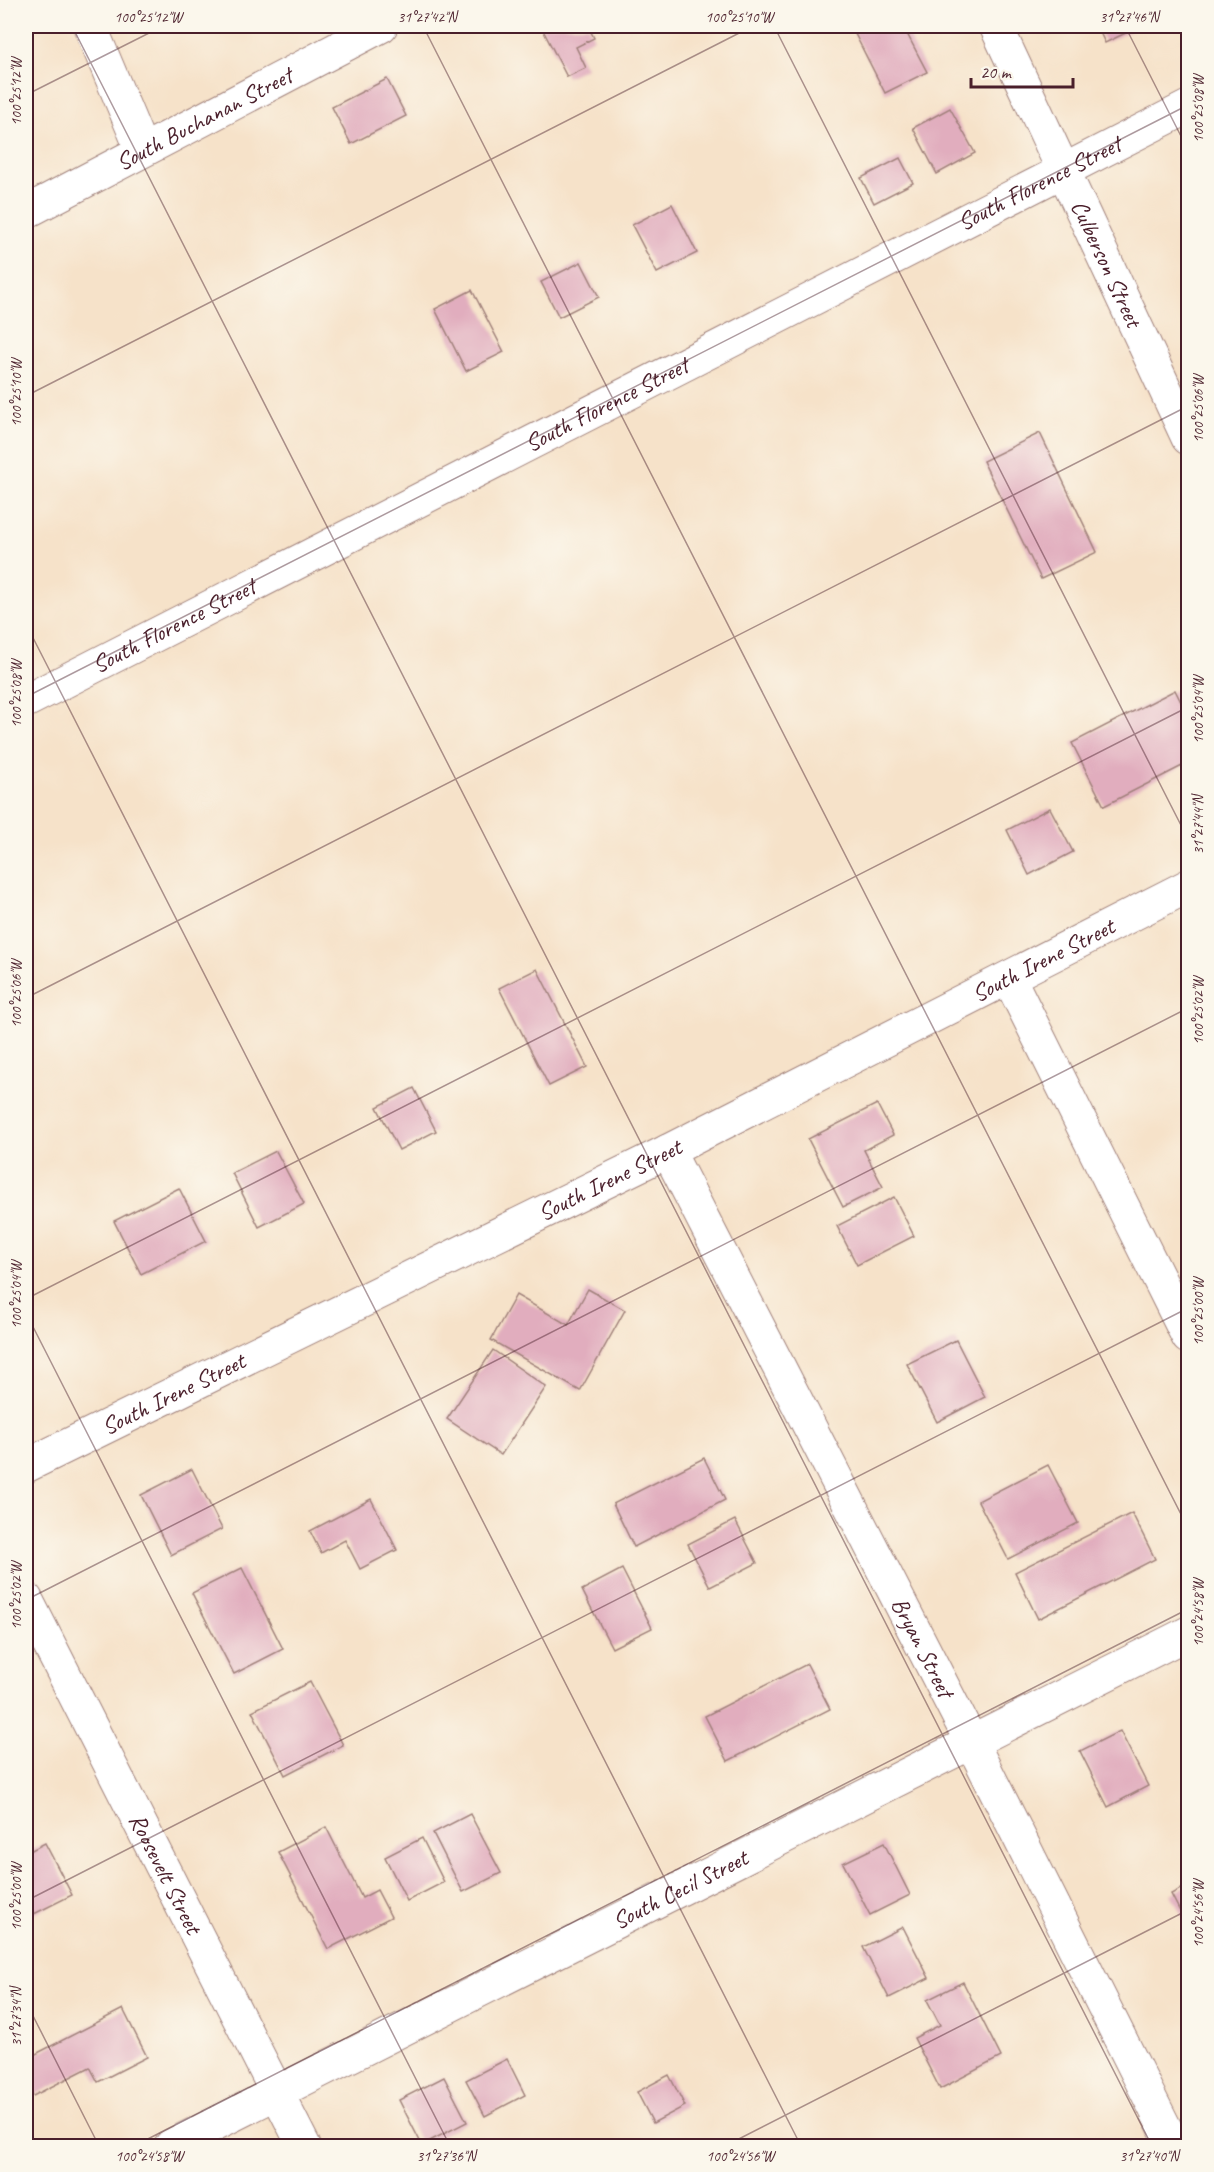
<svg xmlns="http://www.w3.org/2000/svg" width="1214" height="2172" font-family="Caveat,sans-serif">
	<rect width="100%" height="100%" fill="#fbf7ec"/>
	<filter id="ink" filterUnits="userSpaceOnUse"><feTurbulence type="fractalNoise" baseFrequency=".0167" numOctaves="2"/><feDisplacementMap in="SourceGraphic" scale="12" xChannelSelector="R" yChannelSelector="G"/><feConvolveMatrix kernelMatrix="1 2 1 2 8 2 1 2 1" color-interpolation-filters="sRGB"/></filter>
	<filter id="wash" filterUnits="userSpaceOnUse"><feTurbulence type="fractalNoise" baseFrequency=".008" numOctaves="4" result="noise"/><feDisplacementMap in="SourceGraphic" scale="24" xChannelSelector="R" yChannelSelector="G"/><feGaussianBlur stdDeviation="1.35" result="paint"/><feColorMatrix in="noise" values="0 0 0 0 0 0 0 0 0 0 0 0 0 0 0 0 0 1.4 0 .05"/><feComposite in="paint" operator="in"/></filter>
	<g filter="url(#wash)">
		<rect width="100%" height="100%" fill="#f6e2c9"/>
		<g id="blocks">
			<g fill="#e1adbe">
				<polygon points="541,26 588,26 594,38 576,47 586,68 567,77"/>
				<polygon points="851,26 903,26 927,72 885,93"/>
				<polygon points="1097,26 1140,26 1105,43"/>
				<polygon points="387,79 406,116 351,144 332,107"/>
				<polygon points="950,108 975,153 937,174 913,128"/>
				<polygon points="900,158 913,183 874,203 861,178"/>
				<polygon points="672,204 697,253 657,273 632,225"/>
				<polygon points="581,262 599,297 559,317 541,282"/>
				<polygon points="472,290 504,352 466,371 435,309"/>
				<polygon points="1040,433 1097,552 1041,579 983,461"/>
				<polygon points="1175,690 1188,716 1188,763 1104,806 1072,743"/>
				<polygon points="1050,808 1073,852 1029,875 1007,830"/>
				<polygon points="537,969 587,1067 549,1086 499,988"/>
				<polygon points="414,1088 436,1131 399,1150 377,1107"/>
				<polygon points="877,1104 893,1135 864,1150 883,1187 843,1207 808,1139"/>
				<polygon points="276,1151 304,1204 259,1227 232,1173"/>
				<polygon points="179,1188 206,1241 141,1274 114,1221"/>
				<polygon points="894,1197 914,1236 857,1265 837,1226"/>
				<polygon points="588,1289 625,1310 580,1391 491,1340 516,1295 568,1325"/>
				<polygon points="956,1340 985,1397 937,1422 907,1364"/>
				<polygon points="493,1350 546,1387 501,1455 447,1419"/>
				<polygon points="704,1458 725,1500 634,1547 613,1504"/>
				<polygon points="1048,1465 1078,1523 1008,1559 978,1501"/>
				<polygon points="192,1469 222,1529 171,1555 141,1495"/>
				<polygon points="371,1499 397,1550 360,1569 345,1540 321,1553 310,1531"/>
				<polygon points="1132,1513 1155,1559 1038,1619 1015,1572"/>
				<polygon points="735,1520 757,1563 710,1587 688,1544"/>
				<polygon points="242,1568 283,1649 234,1674 192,1593"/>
				<polygon points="622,1569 652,1628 612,1648 582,1590"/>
				<polygon points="807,1664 830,1709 728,1761 705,1716"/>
				<polygon points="310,1682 343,1745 285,1775 252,1711"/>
				<polygon points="1120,1731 1148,1786 1108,1807 1080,1751"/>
				<polygon points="470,1814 501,1873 463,1892 433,1833"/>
				<polygon points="326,1827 362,1898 377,1890 391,1917 328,1949 278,1852"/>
				<polygon points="422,1838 444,1882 407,1901 385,1857"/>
				<polygon points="45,1843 72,1895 34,1914 28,1902 26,1904 26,1853"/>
				<polygon points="884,1843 910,1895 870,1915 843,1863"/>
				<polygon points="1188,1885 1188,1927 1171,1894"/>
				<polygon points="903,1927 929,1978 889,1998 863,1947"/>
				<polygon points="963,1982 1001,2057 940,2089 914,2038 940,2025 927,2000"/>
				<polygon points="123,2009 147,2057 98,2082 90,2067 33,2096 26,2082 26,2059"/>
				<polygon points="507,2059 525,2095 485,2116 466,2080"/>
				<polygon points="669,2075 685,2106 653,2123 637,2092"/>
				<polygon points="444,2077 467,2122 422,2145 399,2100"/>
			</g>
		</g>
	</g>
	<g filter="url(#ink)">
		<use href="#blocks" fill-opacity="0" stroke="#a0807a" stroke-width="1.5"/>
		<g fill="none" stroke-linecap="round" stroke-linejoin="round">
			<g stroke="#a0807a" stroke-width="35">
				<g id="minor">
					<polyline points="90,26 142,150"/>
					<path id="s1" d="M996,26L1188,438"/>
					<path id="s2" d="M26,212L381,26"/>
					<path id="s3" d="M26,701L1188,107"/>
					<polyline points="1009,978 1188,1337"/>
					<path id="s4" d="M668,1151L972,1743L1174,2146"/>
					<path id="s5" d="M26,1466L668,1151L1188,886"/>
					<path id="s6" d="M26,1599L304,2146"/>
					<path id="s7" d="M171,2146L1188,1633"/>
				</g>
			</g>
			<use href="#minor" stroke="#fff" stroke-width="33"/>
		</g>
	</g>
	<path fill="none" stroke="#4a1f2b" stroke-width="1.5" stroke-opacity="0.45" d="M72,26L1152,2146M423,26L1188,1528M774,26L1188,839M1125,26L1188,150M26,95L163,26M26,396L753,26M26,624L801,2146M26,697L1188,105M26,998L1188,406M26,1299L1188,707M26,1313L450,2146M26,1600L1188,1008M26,1901L1188,1308M26,2002L99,2146M134,2146L1188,1609M725,2146L1188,1910"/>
	<g text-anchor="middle" stroke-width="5" stroke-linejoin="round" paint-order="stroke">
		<g font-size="24" fill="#4a1f2b" stroke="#fbf7ec">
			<text dy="8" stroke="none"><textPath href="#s2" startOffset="201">South Buchanan Street</textPath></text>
			<text dy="8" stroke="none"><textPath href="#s3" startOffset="1138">South Florence Street</textPath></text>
			<text dy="8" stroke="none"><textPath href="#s1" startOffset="262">Culberson Street</textPath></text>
			<text dy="8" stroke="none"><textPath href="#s3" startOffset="652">South Florence Street</textPath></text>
			<text dy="8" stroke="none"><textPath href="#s3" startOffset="166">South Florence Street</textPath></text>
			<text dy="8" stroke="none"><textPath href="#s5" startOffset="1136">South Irene Street</textPath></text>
			<text dy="8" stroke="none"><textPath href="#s5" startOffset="650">South Irene Street</textPath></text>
			<text dy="8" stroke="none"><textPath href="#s5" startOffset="164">South Irene Street</textPath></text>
			<text dy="8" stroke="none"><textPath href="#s4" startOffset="558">Bryan Street</textPath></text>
			<text dy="8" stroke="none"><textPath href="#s6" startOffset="308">Roosevelt Street</textPath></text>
			<text dy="8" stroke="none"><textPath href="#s7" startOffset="570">South Cecil Street</textPath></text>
		</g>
	</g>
	<rect width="1214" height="2172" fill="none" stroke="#fbf7ec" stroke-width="66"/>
	<path d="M971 78v9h102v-9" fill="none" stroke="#4a1f2b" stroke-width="3"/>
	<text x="980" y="78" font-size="18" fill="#4a1f2b" stroke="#fbf7ec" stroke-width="4.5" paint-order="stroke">20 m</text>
	<rect x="33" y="33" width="1148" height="2106" fill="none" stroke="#4a1f2b" stroke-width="2"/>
	<g font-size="15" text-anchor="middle" fill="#4a1f2b">
		<text x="148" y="22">100°25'12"W</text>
		<text x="427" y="22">31°27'42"N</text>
		<text x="739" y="22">100°25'10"W</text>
		<text x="1129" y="22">31°27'46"N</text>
		<text transform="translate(16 92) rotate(-90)" y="5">100°25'12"W</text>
		<text transform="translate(1198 109) rotate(-90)" y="5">100°25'08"W</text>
		<text transform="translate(16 393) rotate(-90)" y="5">100°25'10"W</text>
		<text transform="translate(1198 409) rotate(-90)" y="5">100°25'06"W</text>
		<text transform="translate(16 694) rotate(-90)" y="5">100°25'08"W</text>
		<text transform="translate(1198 710) rotate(-90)" y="5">100°25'04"W</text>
		<text transform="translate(1198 825) rotate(-90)" y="5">31°27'44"N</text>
		<text transform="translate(16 994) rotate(-90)" y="5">100°25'06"W</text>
		<text transform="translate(1198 1011) rotate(-90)" y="5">100°25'02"W</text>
		<text transform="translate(16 1295) rotate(-90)" y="5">100°25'04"W</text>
		<text transform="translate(1198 1312) rotate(-90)" y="5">100°25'00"W</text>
		<text transform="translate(16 1596) rotate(-90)" y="5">100°25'02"W</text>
		<text transform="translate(1198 1613) rotate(-90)" y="5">100°24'58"W</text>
		<text transform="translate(16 1897) rotate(-90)" y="5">100°25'00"W</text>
		<text transform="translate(1198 1914) rotate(-90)" y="5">100°24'56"W</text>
		<text transform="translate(16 2017) rotate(-90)" y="5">31°27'34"N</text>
		<text x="149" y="2161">100°24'58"W</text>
		<text x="446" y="2161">31°27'36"N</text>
		<text x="740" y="2161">100°24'56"W</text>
		<text x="1149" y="2161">31°27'40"N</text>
	</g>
</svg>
